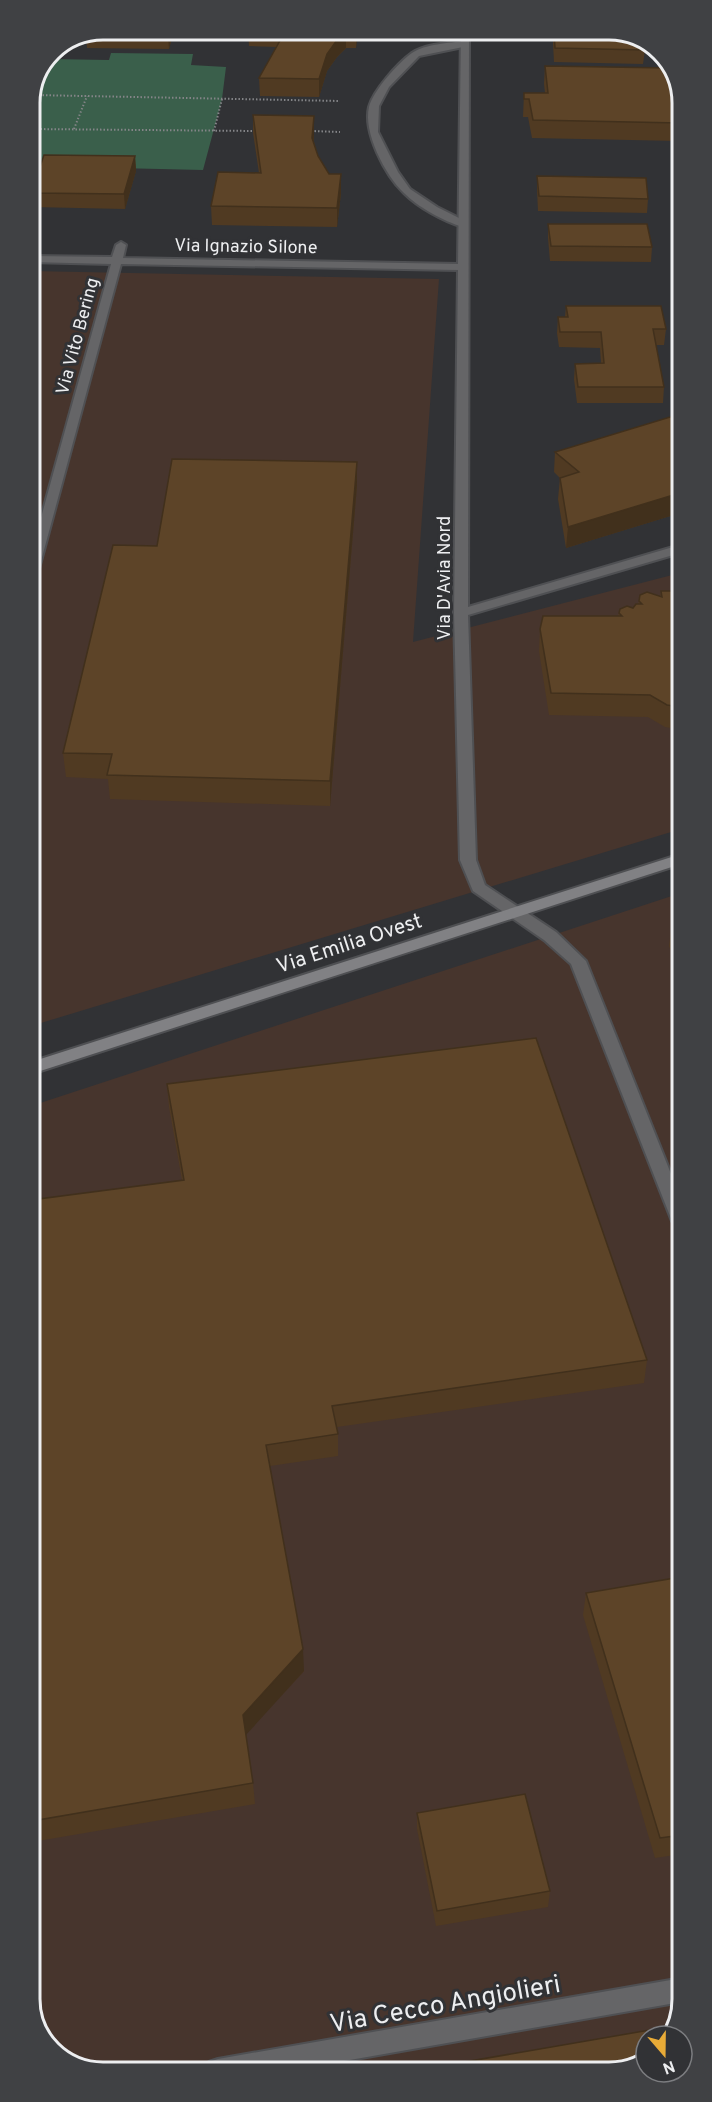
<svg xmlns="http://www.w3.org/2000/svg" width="712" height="2102" font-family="Overpass,sans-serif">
	<rect width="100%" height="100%" fill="#313235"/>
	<g fill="#47352d">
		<polygon points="30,271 439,279 413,642 680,573 681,829 31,1026"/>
		<polygon points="681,893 682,1999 669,2036 646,2036 627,2070 98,2072 55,2054 32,2017 31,1106"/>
	</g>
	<polygon fill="#3a5f4b" points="111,53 193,54 191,65 226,67 222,99 203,170 30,166 30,99 48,59 109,60"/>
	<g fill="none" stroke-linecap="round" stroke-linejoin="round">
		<g stroke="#4f5053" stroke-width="4">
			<path id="service" d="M465,41L468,42V46L419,56L389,87L379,106L378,132L398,172L410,189L437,207L467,222V226L463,227C443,221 418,207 404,193C385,175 363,132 369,107C373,91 398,63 412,53C425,44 449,43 465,41Z"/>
		</g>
		<g stroke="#4f5053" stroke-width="4">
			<g id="minor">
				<polygon points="461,30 469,30 468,607 680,545 680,553 468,615 476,860 485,885 556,932 586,961 681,1199 681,1228 675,1226 672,1221 571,964 544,940 473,891 460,860 454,613 458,270 121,264 37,576 31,580 31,554 111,264 30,262 30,256 112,257 116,245 121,242 126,245 123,258 458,264"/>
				<polygon points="682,1978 681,2002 287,2071 206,2071 209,2062 218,2059"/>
			</g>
		</g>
		<g stroke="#4f5053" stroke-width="4">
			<polygon id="secondary" points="681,854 681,864 31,1074 31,1062"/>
		</g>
		<g stroke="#848588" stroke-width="2" stroke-dasharray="1.5 2" stroke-linecap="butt">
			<polyline points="32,95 340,101"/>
			<polyline points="30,129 256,131"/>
			<polyline points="74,129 87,96"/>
			<polyline points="214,131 222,99"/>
			<polyline points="311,131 340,132"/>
		</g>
		<use href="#service" fill="#656567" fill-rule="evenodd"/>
		<use href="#minor" fill="#656567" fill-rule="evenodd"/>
		<use href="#secondary" fill="#818184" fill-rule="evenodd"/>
	</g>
	<g fill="#503a22">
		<polygon points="104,30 174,30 169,49 87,48 86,37"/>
		<polygon points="248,30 358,30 356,48 346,48 337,57 327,71 319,97 260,96 259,78 277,47 249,46"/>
		<polygon points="554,31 645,50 643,64 554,62 553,44"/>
		<polygon points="545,66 680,114 680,141 532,138 528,117 523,117 524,93 545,93 544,84"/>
		<polygon points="253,115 314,116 314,142 318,156 341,193 337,227 212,225 211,206 259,173 253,133"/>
		<polygon points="135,156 136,171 125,209 32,207 31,193"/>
		<polygon points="537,176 648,199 647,213 538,211 537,190"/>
		<polygon points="548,224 652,247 651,262 550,261 548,238"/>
		<polygon points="566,306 666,329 664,345 656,345 664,387 663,403 577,403 574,379 575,364 601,363 600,348 559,347 557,333 558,317 565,317"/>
		<polygon points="680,414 680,513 566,548 558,499 560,478 554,472 555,452"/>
		<polygon points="357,462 357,485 330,806 110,799 108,779 66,777 63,753 157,546"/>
		<polygon points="661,591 680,591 680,728 677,729 665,727 648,717 549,715 539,651 540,629 618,616 619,613 633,608 638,604 639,601 660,597"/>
		<polygon points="681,921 681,977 669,946 672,924"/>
		<polygon points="167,1084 647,1360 644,1383 337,1427 338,1434 338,1456 270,1466 304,1671 246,1734 253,1783 255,1804 32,1842 31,1200 182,1180 169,1107"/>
		<polygon points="681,1577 682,1854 655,1858 583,1615 586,1593"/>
		<polygon points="417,1813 550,1891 548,1907 436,1926 417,1829"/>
	</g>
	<g fill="#41301c">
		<polygon points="169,30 174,30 169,49 168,36"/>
		<polygon points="356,30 358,30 356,48"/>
		<polygon points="346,31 346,48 337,57 327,71 319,97 319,79 327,54 337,40"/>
		<polygon points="314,116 314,134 313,156 312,138"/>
		<polygon points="135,156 136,171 125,209 124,194"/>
		<polygon points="341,174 341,193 337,227 337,208"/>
		<polygon points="357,462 357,485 330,806 330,781"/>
		<polygon points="680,493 680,513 566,548 568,527"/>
		<polygon points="680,707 680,728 677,729"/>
		<polygon points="303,1649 304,1671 245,1736 243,1715"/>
	</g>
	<g fill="#5d4428" stroke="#41301c" stroke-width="1.5">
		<polygon points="104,30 169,30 168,36 93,34"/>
		<polygon points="286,30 356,30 346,31 337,40 327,54 319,79 259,78"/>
		<polygon points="554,31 617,32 644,43 645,50 555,48"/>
		<polygon points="545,66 669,68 671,71 680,114 680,123 533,120 529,99 524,99 524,93 548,93"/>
		<polygon points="253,115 314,116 312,138 318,156 329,174 341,174 337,208 211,206 218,172 261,173"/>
		<polygon points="44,155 135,156 124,194 31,193"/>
		<polygon points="537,176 646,178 648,199 539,196"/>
		<polygon points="548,224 647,224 652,247 551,246"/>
		<polygon points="566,306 661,306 666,329 653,329 664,387 578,387 575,364 604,363 601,332 560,332 558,317 568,317"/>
		<polygon points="680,414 680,493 568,527 560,478 579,472 555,452"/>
		<polygon points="172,459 357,462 330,781 107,775 112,754 63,753 113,545 157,546"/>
		<polygon points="661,591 680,591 680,707 667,705 650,695 551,693 540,629 543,616 622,616 619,613 620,609 627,606 633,608 636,604 642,604 639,601 640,595 647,592 662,597"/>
		<polygon points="681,921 681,947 672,924"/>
		<polygon points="536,1038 647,1360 332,1406 338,1434 266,1445 303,1649 243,1715 253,1783 32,1821 31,1200 184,1180 167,1084"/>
		<polygon points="681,1577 682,1835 660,1838 586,1593"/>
		<polygon points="525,1794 550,1891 437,1911 417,1813"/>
		<polygon points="673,2026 669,2036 646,2036 646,2057 627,2070 418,2070"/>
	</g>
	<g text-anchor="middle" stroke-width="6" stroke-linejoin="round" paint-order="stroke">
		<g font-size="18" fill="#edeef0" stroke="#313235">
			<text transform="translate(246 246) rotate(1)" y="6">Via Ignazio Silone</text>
			<text transform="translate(77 336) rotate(-75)" y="6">Via Vito Bering</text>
			<text transform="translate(444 578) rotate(-90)" y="6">Via D'Avia Nord</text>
		</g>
		<g font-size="21" fill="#edeef0" stroke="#313235">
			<text transform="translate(349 943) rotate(-18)" y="7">Via Emilia Ovest</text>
		</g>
		<g font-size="26" fill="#edeef0" stroke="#313235">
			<text transform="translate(445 2003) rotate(-10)" y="9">Via Cecco Angiolieri</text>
		</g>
	</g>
	<path d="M0 0H712V2102H0ZM103 40H609A63 63 0 0 1 672 103V1999A63 63 0 0 1 609 2062H103A63 63 0 0 1 40 1999V103A63 63 0 0 1 103 40Z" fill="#404144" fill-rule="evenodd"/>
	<path fill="none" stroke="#edeef0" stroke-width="3" d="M103 40H609A63 63 0 0 1 672 103V1999A63 63 0 0 1 609 2062H103A63 63 0 0 1 40 1999V103A63 63 0 0 1 103 40Z"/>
	<g transform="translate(664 2054) rotate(160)"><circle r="28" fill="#313235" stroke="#7c7d80" stroke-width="1.5"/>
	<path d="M0-4.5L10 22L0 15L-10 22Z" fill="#e8ab37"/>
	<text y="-9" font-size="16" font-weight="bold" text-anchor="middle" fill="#edeef0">N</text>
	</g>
</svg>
